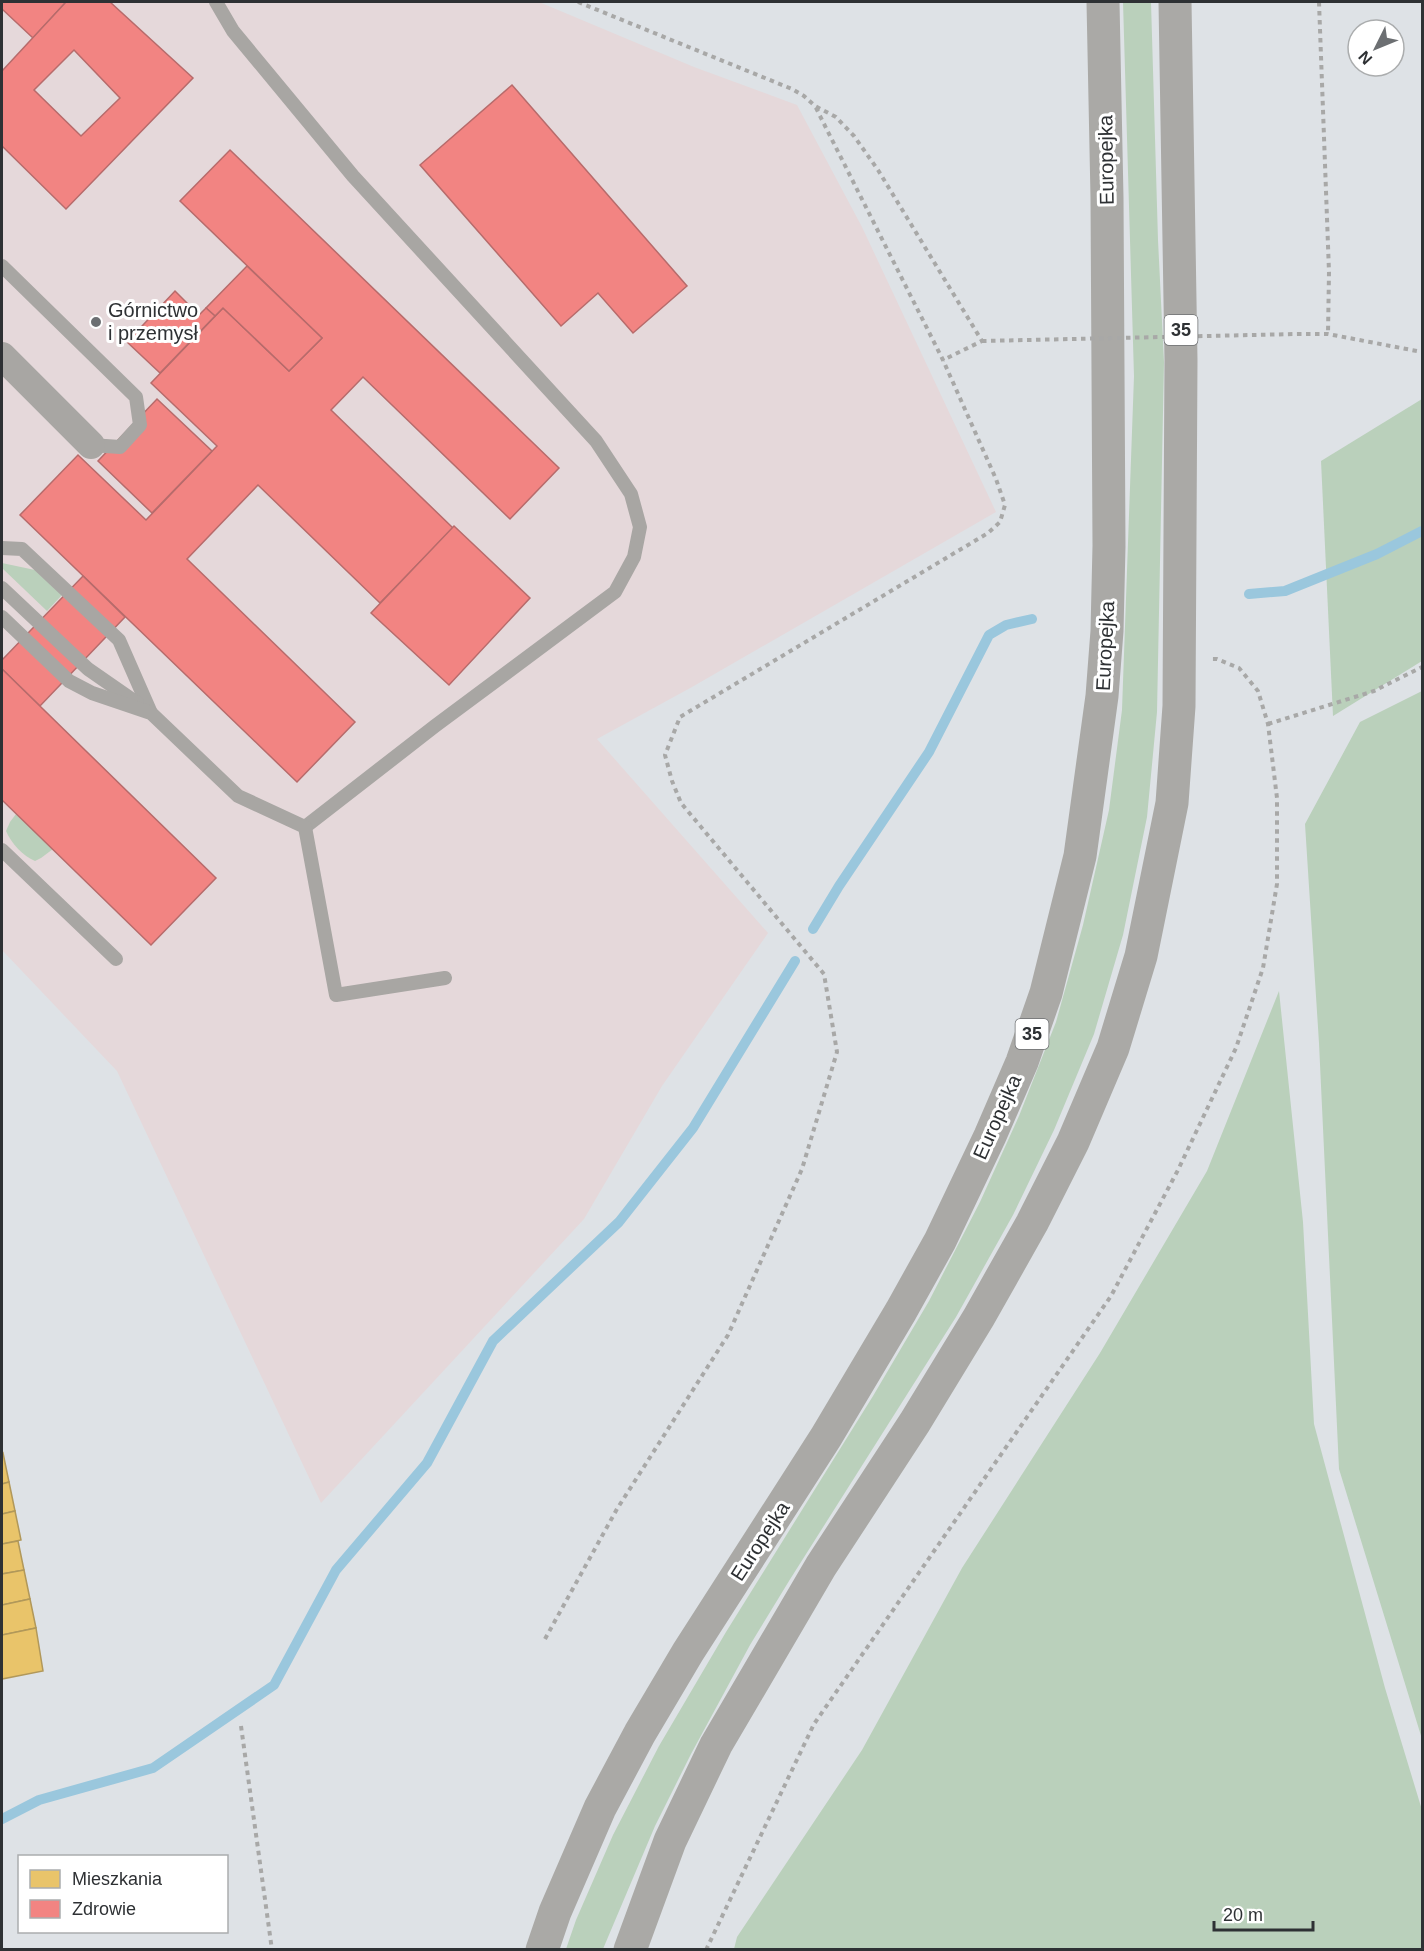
<svg xmlns="http://www.w3.org/2000/svg" width="1424" height="1951" font-family="Arial,sans-serif">
	<rect width="100%" height="100%" fill="#dee2e6"/>
	<polygon fill="#e5d8da" points="2,2 539,2 694,67 797,105 862,227 996,512 692,687 597,739 768,933 662,1086 584,1219 321,1503 117,1071 2,950"/>
	<g fill="#bad0bb">
		<polygon points="1123,2 1151,2 1158,240 1164,362 1157,712 1147,817 1123,935 1094,1034 1054,1130 1013,1215 956,1317 789,1581 750,1645 691,1754 655,1826 603,1949 566,1949 576,1920 613,1835 659,1746 726,1632 873,1396 929,1301 980,1202 1019,1116 1056,1022 1083,925 1109,810 1122,710 1134,376"/>
		<polygon points="1422,399 1422,661 1333,716 1321,461"/>
		<polygon points="2,563 35,570 62,595 47,611 2,568"/>
		<polygon points="1422,691 1422,1739 1339,1469 1319,1043 1305,824 1360,722"/>
		<path d="M16,814L53,849L41,858L35,861C23,856 11,843 6,831L10,822Z"/>
		<polygon points="1279,991 1303,1222 1314,1424 1385,1688 1422,1810 1422,1949 734,1949 737,1937 862,1750 962,1568 1100,1353 1207,1171"/>
	</g>
	<g fill="#e9c46a" stroke="#b1985a" stroke-width="1.5">
		<polygon points="3,1453 9,1482 2,1484 2,1454"/>
		<polygon points="9,1482 15,1511 2,1514 2,1484"/>
		<polygon points="15,1511 21,1540 2,1544 2,1514"/>
		<polygon points="18,1541 24,1570 2,1574 2,1544"/>
		<polygon points="24,1570 30,1599 2,1605 2,1574"/>
		<polygon points="30,1599 36,1628 2,1635 2,1605"/>
		<polygon points="36,1628 43,1671 2,1679 2,1635"/>
	</g>
	<g fill="#f28482" stroke="#b76b6b" stroke-width="1.5" fill-rule="evenodd">
		<polygon points="2,2 66,2 33,38 2,9"/>
		<path d="M66,2H110L193,78L66,209L2,146V71ZM74,50L120,98L81,136L34,90Z"/>
		<polygon points="512,85 687,286 633,333 598,293 561,326 420,165"/>
		<polygon points="230,150 559,468 510,519 363,377 331,410 453,528 380,603 258,485 187,559 355,722 297,782 20,515 78,455 146,520 217,446 151,383 223,308 289,371 322,338 180,201"/>
		<polygon points="247,266 322,338 289,371 223,308 215,316 206,308"/>
		<polygon points="175,291 199,315 206,308 215,316 160,373 127,342"/>
		<polygon points="157,399 212,451 152,513 98,461"/>
		<polygon points="454,526 530,598 449,685 371,613"/>
		<polygon points="83,576 125,617 40,706 2,669 2,660"/>
		<polygon points="2,669 216,878 151,945 2,800"/>
	</g>
	<g fill="none" stroke-linecap="round" stroke-linejoin="round">
		<g stroke="#9ac7dd" stroke-width="10">
			<polyline points="1249,594 1285,591 1377,554 1422,531"/>
			<polyline points="813,929 839,886 929,752 989,635 1006,625 1032,619"/>
			<polyline points="2,1819 39,1800 153,1768 274,1685 336,1570 427,1463 493,1341 619,1222 693,1128 795,961"/>
		</g>
		<g stroke="#a8a8a7" stroke-width="4" stroke-dasharray="4.5 4.5" stroke-linecap="butt">
			<polyline points="578,2 792,89 804,96 815,106 836,117 854,136 878,170 982,341 943,360"/>
			<polyline points="1319,2 1329,272 1328,334"/>
			<polyline points="1297,334 1328,334 1422,352"/>
			<polyline points="1268,724 1374,691 1422,667"/>
			<polyline points="545,1639 617,1509 728,1335 802,1169 837,1052 824,974 681,803 672,781 665,755 680,717 988,533 1000,522 1005,505 996,479 943,360 815,106"/>
			<polyline points="241,1726 272,1950"/>
			<polyline points="706,1950 814,1724 1111,1296 1178,1170 1236,1048 1263,968 1277,884 1277,798 1268,724 1258,691 1239,668 1217,659 1212,659"/>
		</g>
		<g stroke="#a8a6a3" stroke-width="14">
			<polyline points="216,2 233,31 353,176 596,441 631,494 640,527 634,557 615,592 435,726 305,827"/>
			<polyline points="2,266 136,397 140,425 120,447 91,445"/>
			<polyline points="2,548 22,549 119,640 151,713"/>
			<polyline points="2,588 88,669 137,703"/>
			<polyline points="2,617 69,681 92,693 151,713 238,796 305,827 336,995 445,978"/>
			<polyline points="2,850 116,959"/>
		</g>
		<polyline stroke="#a8a6a3" stroke-width="28" points="2,356 91,445"/>
		<g stroke="#aaa9a6" stroke-width="33">
			<polyline points="542,1950 555,1912 600,1808 640,1733 688,1652 826,1437 901,1311 940,1241 990,1136 1022,1062 1046,993 1080,856 1102,696 1107,631 1109,546 1107,198 1103,2"/>
			<polyline points="630,1950 670,1841 716,1745 821,1566 915,1422 979,1317 1032,1223 1073,1142 1113,1048 1141,956 1172,803 1179,706 1181,360 1175,2"/>
		</g>
		<polyline stroke="#a8a8a7" stroke-width="4" stroke-dasharray="4.5 4.5" stroke-linecap="butt" points="982,341 1297,334"/>
	</g>
	<circle fill="#6c6f72" stroke="#fff" stroke-width="2" cx="96" cy="322" r="6"/>
	<g text-anchor="middle" stroke-width="6" stroke-linejoin="round" paint-order="stroke">
		<g fill="#fff" stroke="#6d6f71" stroke-width="1.5">
			<rect x="1164.5" y="315" width="33" height="30" rx="4.5"/>
			<rect x="1015.5" y="1019" width="33" height="30" rx="4.5"/>
		</g>
		<g font-size="18" font-weight="bold" fill="#2e3134">
			<text x="1181" y="336">35</text>
			<text x="1032" y="1040">35</text>
		</g>
		<g font-size="20" fill="#2e3134" stroke="#fff">
			<text transform="translate(1106 160) rotate(-91)" y="7">Europejka</text>
			<text transform="translate(1105 646) rotate(-87)" y="7">Europejka</text>
			<text transform="translate(997 1117) rotate(-66)" y="7">Europejka</text>
			<text transform="translate(760 1541) rotate(-57)" y="7">Europejka</text>
		</g>
		<g font-size="20" fill="#2e3134" stroke="#fff" text-anchor="start">
			<text x="108" y="317">Górnictwo<tspan x="108" dy="23">i przemysł</tspan></text>
		</g>
	</g>
	<rect width="1424" height="1951" fill="none" stroke="#2e3134" stroke-width="6"/>
	<rect x="18" y="1855" width="210" height="78" fill="#ffffff" stroke="#abadae" stroke-width="1.5"/>
	<rect x="30" y="1870" width="30" height="18" fill="#e9c46a" stroke="#abadae" stroke-width="1.5"/>
	<text x="72" y="1885" font-size="18" fill="#2e3134">Mieszkania</text>
	<rect x="30" y="1900" width="30" height="18" fill="#f28482" stroke="#abadae" stroke-width="1.5"/>
	<text x="72" y="1915" font-size="18" fill="#2e3134">Zdrowie</text>
	<g transform="translate(1376 48) rotate(227)"><circle r="28" fill="#ffffff" stroke="#abadae" stroke-width="1.5"/>
	<path d="M0-4.5L10 22L0 15L-10 22Z" fill="#6c6f72"/>
	<text y="-9" font-size="16" font-weight="bold" text-anchor="middle" fill="#2e3134">N</text>
	</g>
	<path d="M1214 1921v9h99v-9" fill="none" stroke="#2e3134" stroke-width="3"/>
	<text x="1223" y="1921" font-size="18" fill="#2e3134" stroke="#ffffff" stroke-width="4.5" paint-order="stroke">20 m</text>
</svg>
